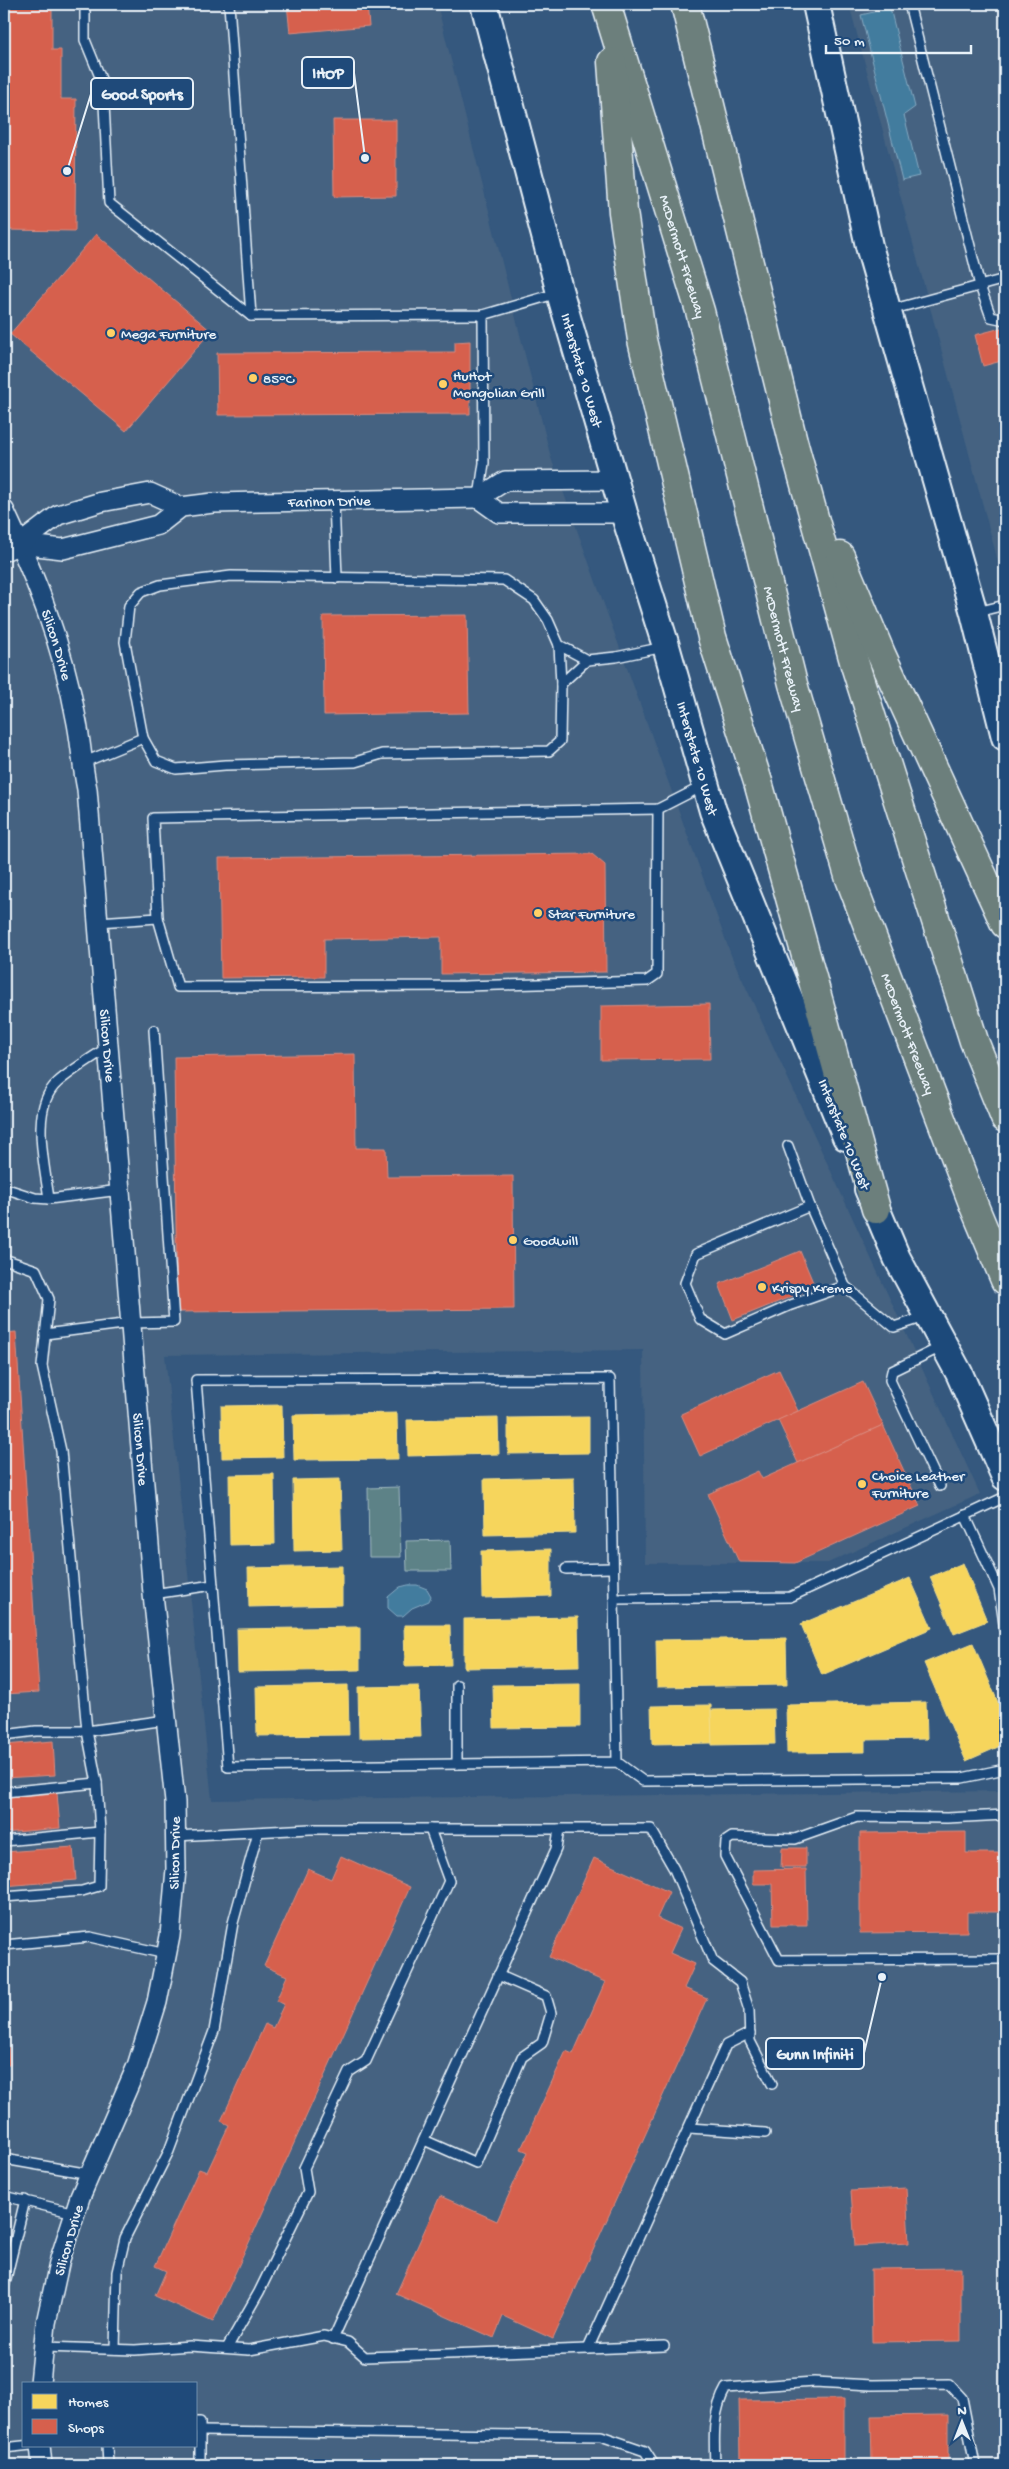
<svg xmlns="http://www.w3.org/2000/svg" width="1009" height="2469" font-family="'Gochi Hand',sans-serif">
	<rect width="100%" height="100%" fill="#35587e"/>
	<filter id="ink" filterUnits="userSpaceOnUse"><feTurbulence type="fractalNoise" baseFrequency=".02" numOctaves="2"/><feDisplacementMap in="SourceGraphic" scale="10" xChannelSelector="R" yChannelSelector="G"/><feConvolveMatrix kernelMatrix="1 2 1 2 8 2 1 2 1" color-interpolation-filters="sRGB"/></filter>
	<g filter="url(#ink)">
		<g fill="#446281" fill-rule="evenodd">
			<path d="M4,4H437L551,458L731,955L980,1494L828,1563H645L643,1350L165,1355L212,1800L1005,1791V2465H4ZM24,2383H196V2445H24Z"/>
			<polygon points="849,4 1005,4 1005,588"/>
		</g>
		<g fill="#5d8287" stroke="#a2bac0">
			<polygon points="399,1487 401,1557 369,1557 368,1488"/>
			<polygon points="450,1540 451,1571 407,1571 406,1541"/>
		</g>
		<g fill="#437b9e" stroke="#85aac2">
			<polygon points="890,8 915,107 904,115 919,176 902,180 861,15"/>
			<polygon points="408,1585 417,1585 427,1589 431,1596 429,1601 412,1608 403,1616 397,1616 388,1608 388,1597 400,1587"/>
		</g>
		<g fill="#f6d55c" stroke="#f2dd8b">
			<polygon points="282,1405 283,1457 222,1458 221,1406"/>
			<polygon points="397,1413 398,1459 294,1460 293,1415"/>
			<polygon points="589,1417 589,1453 508,1454 508,1418"/>
			<polygon points="498,1418 499,1454 408,1456 407,1420"/>
			<polygon points="274,1474 275,1544 230,1545 229,1475"/>
			<polygon points="574,1477 575,1533 485,1535 484,1479"/>
			<polygon points="340,1479 342,1550 294,1551 293,1480"/>
			<polygon points="551,1549 551,1596 482,1598 481,1551"/>
			<polygon points="963,1563 987,1621 954,1634 930,1577"/>
			<polygon points="342,1566 342,1605 249,1607 248,1568"/>
			<polygon points="910,1578 932,1628 822,1675 801,1624"/>
			<polygon points="578,1617 579,1666 464,1668 464,1619"/>
			<polygon points="404,1625 450,1625 451,1665 405,1666"/>
			<polygon points="360,1627 360,1670 238,1672 237,1629"/>
			<polygon points="786,1638 787,1685 657,1687 656,1640"/>
			<polygon points="973,1643 1005,1719 1005,1744 966,1761 924,1663"/>
			<polygon points="580,1684 580,1727 494,1728 493,1685"/>
			<polygon points="348,1685 349,1735 257,1736 256,1687"/>
			<polygon points="419,1686 421,1737 359,1738 358,1687"/>
			<polygon points="926,1702 927,1739 865,1740 865,1752 787,1753 786,1705"/>
			<polygon points="711,1705 712,1743 652,1744 651,1706"/>
			<polygon points="774,1709 775,1744 712,1745 711,1710"/>
		</g>
		<g fill="#d6604d" stroke="#db8c80">
			<polygon points="4,4 52,4 52,50 61,50 61,99 76,99 75,231 4,230"/>
			<polygon points="287,4 367,4 369,26 290,33"/>
			<polygon points="333,120 396,120 396,196 334,197"/>
			<polygon points="96,234 211,331 126,431 10,334"/>
			<polygon points="1005,327 1005,360 983,366 975,335"/>
			<polygon points="470,341 470,414 218,415 217,353 455,352 455,342"/>
			<polygon points="467,615 469,713 324,715 323,616"/>
			<polygon points="592,854 605,865 606,972 441,974 441,937 324,939 324,977 221,978 219,858"/>
			<polygon points="709,1004 710,1059 601,1060 601,1006"/>
			<polygon points="355,1054 356,1148 386,1148 387,1177 513,1176 514,1309 177,1312 174,1057"/>
			<polygon points="800,1251 815,1287 733,1320 719,1284"/>
			<polygon points="16,1332 39,1692 4,1694 4,1333"/>
			<polygon points="779,1370 798,1411 700,1456 681,1414"/>
			<polygon points="863,1382 883,1425 798,1463 778,1420"/>
			<polygon points="883,1425 920,1506 795,1563 739,1562 708,1494 758,1471 762,1479"/>
			<polygon points="53,1741 55,1775 4,1778 4,1745"/>
			<polygon points="57,1793 60,1828 4,1833 4,1797"/>
			<polygon points="966,1832 966,1853 1001,1853 1001,1839 1005,1839 1005,1920 1002,1920 1002,1912 967,1912 967,1932 860,1933 860,1833"/>
			<polygon points="73,1847 76,1880 4,1886 4,1852"/>
			<polygon points="782,1848 806,1848 806,1867 781,1867"/>
			<polygon points="341,1856 410,1887 213,2322 155,2296 166,2271 155,2266 199,2169 207,2172 229,2125 221,2121 265,2024 273,2028 284,2004 276,2001 287,1976 264,1966 308,1869 331,1879"/>
			<polygon points="594,1858 669,1892 657,1918 681,1929 670,1953 695,1964 684,1988 707,1998 553,2339 503,2316 494,2338 396,2294 440,2196 497,2221 528,2152 521,2149 566,2051 573,2054 605,1982 549,1957"/>
			<polygon points="806,1869 807,1925 773,1925 772,1884 753,1884 753,1870"/>
			<polygon points="4,1990 10,2065 4,2065"/>
			<polygon points="906,2188 909,2243 855,2246 851,2191"/>
			<polygon points="961,2268 961,2341 872,2342 871,2269"/>
			<polygon points="844,2399 844,2465 740,2465 739,2400"/>
			<polygon points="948,2415 948,2465 872,2465 871,2416"/>
		</g>
		<g fill="none" stroke-linecap="round" stroke-linejoin="round">
			<g stroke="#e8f1f8" stroke-width="12">
				<g id="lane">
					<polyline points="85,4 85,40 103,84 109,203 251,316 483,315 558,293"/>
					<polyline points="229,4 251,316"/>
					<polyline points="909,4 980,286 991,317 1005,320"/>
					<polyline points="890,310 1005,279"/>
					<polyline points="479,497 484,463 483,315"/>
					<polyline points="334,501 337,578"/>
					<polyline points="977,612 1005,605"/>
					<polyline points="559,645 561,684"/>
					<polyline points="587,660 561,684 560,741 549,751 382,754 355,762 225,765 176,769 156,761 143,738 125,642 129,606 141,592 160,585 231,576 504,580 534,600 548,620 559,645 587,660 616,657 664,647"/>
					<polyline points="82,763 143,738"/>
					<polyline points="158,918 178,987 465,986 647,981 657,974 658,809"/>
					<polyline points="98,922 158,918 153,818 658,809 703,786"/>
					<polyline points="788,1146 810,1206 696,1254 685,1283 700,1319 725,1334 791,1305 845,1286"/>
					<polyline points="4,1188 35,1198 49,1199 120,1190"/>
					<path d="M49,1199C45,1166 29,1107 58,1082C73,1069 92,1058 108,1047"/>
					<polyline points="810,1206 845,1286 894,1327 925,1317"/>
					<polyline points="4,1259 36,1270 49,1299 42,1366 61,1451 87,1731 166,1720"/>
					<polyline points="45,1334 131,1323 174,1322 154,1030"/>
					<polyline points="940,1486 890,1380 892,1371 941,1347"/>
					<polyline points="965,1515 999,1589 1005,1631"/>
					<polyline points="566,1569 613,1568"/>
					<polyline points="153,1594 213,1585"/>
					<polyline points="614,1599 790,1597 1005,1497"/>
					<polyline points="457,1685 457,1764"/>
					<polyline points="4,1735 36,1731 87,1731 97,1783"/>
					<polyline points="617,1762 610,1379 196,1380 228,1767 617,1762 643,1781 962,1778 1005,1769"/>
					<polyline points="4,1792 97,1783 100,1832 99,1886 82,1891 4,1897"/>
					<polyline points="1005,1815 947,1818 857,1817 795,1839 732,1837 726,1841 725,1856 779,1960 1005,1959"/>
					<polyline points="175,1836 310,1829 651,1829 674,1869 713,1961 740,1982 749,2010 750,2041 772,2084"/>
					<polyline points="4,1841 100,1832"/>
					<polyline points="4,1945 90,1937 166,1954"/>
					<polyline points="689,2128 765,2133"/>
					<polyline points="424,2140 476,2163 522,2057 542,2043 551,2013 546,1996 498,1975"/>
					<polyline points="4,2159 90,2174"/>
					<polyline points="4,2196 75,2213"/>
					<polyline points="4,2287 25,2200"/>
					<polyline points="333,2339 556,1849 559,1829"/>
					<polyline points="664,2346 588,2349 726,2045 750,2033"/>
					<polyline points="44,2347 135,2350 190,2346 249,2350 324,2336 348,2342 365,2357 588,2349"/>
					<polyline points="227,2348 259,2292 308,2192 304,2168 349,2072 366,2061 449,1881 430,1829"/>
					<polyline points="115,2349 117,2272 125,2238 169,2151 214,2031 233,1923 258,1832"/>
					<polyline points="196,2422 200,2422 200,2465"/>
					<polyline points="200,2431 601,2436 645,2451 654,2465"/>
					<polyline points="107,2445 108,2465"/>
					<polyline points="4,2448 31,2445"/>
					<path d="M715,2465C714,2439 712,2412 726,2388L814,2382L872,2385L949,2384L962,2398L975,2465"/>
				</g>
			</g>
			<g stroke="#e8f1f8" stroke-width="22">
				<g id="street">
					<polyline points="478,498 499,513 624,513"/>
					<path id="s1" d="M4,510C35,576 63,645 76,718C81,741 82,766 87,789L153,1594L175,1802L176,1869L170,1936L157,2002L137,2066L80,2197L60,2259L46,2323L40,2383"/>
					<path id="s2" d="M20,544L63,549L158,525L181,507L213,503L478,498L505,481L615,480"/>
					<polyline points="4,551 20,544 58,515 101,502 150,493 181,507"/>
					<polyline points="40,2445 42,2465"/>
				</g>
			</g>
			<g stroke="#e8f1f8" stroke-width="30">
				<g id="secondary">
					<path id="s3" d="M484,4L560,293L624,513L666,646L713,811L846,1137"/>
					<polyline points="816,4 869,246 974,613 1005,737"/>
					<polyline points="868,1189 897,1258 959,1373 1005,1477"/>
				</g>
			</g>
			<g stroke="#e8f1f8" stroke-width="31">
				<g id="highway">
					<path id="s4" d="M606,4L700,311L793,684L849,876L974,1206L1005,1280"/>
					<polyline points="685,4 794,445 855,665 974,1041 1005,1118"/>
					<polyline points="612,62 623,212 642,340 712,637 758,782 876,1209"/>
					<polyline points="840,556 881,654 1005,924"/>
				</g>
			</g>
			<use href="#lane" stroke="#1f4a7a" stroke-width="9"/>
			<use href="#street" stroke="#1f4a7a" stroke-width="19"/>
			<use href="#secondary" stroke="#1f4a7a" stroke-width="26"/>
			<use href="#highway" stroke="#6c7f7c" stroke-width="28"/>
		</g>
	</g>
	<g fill="#ffd166" stroke="#1f4a7a" stroke-width="2">
		<circle cx="111" cy="333" r="5"/>
		<circle cx="253" cy="378" r="5"/>
		<circle cx="443" cy="384" r="5"/>
		<circle cx="538" cy="913" r="5"/>
		<circle cx="513" cy="1240" r="5"/>
		<circle cx="762" cy="1287" r="5"/>
		<circle cx="862" cy="1484" r="5"/>
	</g>
	<g text-anchor="middle" stroke-width="5" stroke-linejoin="round" paint-order="stroke">
		<g font-size="15" fill="#e8f1f8" stroke="#1f4a7a">
			<text dy="5" stroke="none"><textPath href="#s4" startOffset="264">McDermott Freeway</textPath></text>
			<text dy="5" stroke="none"><textPath href="#s3" startOffset="379">Interstate 10 West</textPath></text>
			<text dy="5" stroke="none"><textPath href="#s2" startOffset="319">Farinon Drive</textPath></text>
			<text dy="5" stroke="none"><textPath href="#s1" startOffset="145">Silicon Drive</textPath></text>
			<text dy="5" stroke="none"><textPath href="#s4" startOffset="669">McDermott Freeway</textPath></text>
			<text dy="5" stroke="none"><textPath href="#s3" startOffset="784">Interstate 10 West</textPath></text>
			<text dy="5" stroke="none"><textPath href="#s4" startOffset="1074">McDermott Freeway</textPath></text>
			<text dy="5" stroke="none"><textPath href="#s1" startOffset="550">Silicon Drive</textPath></text>
			<text transform="translate(845 1134) rotate(68)" y="5">Interstate 10 West</text>
			<text dy="5" stroke="none"><textPath href="#s1" startOffset="955">Silicon Drive</textPath></text>
			<text transform="translate(174 1853) rotate(-89)" y="5">Silicon Drive</text>
			<text transform="translate(68 2240) rotate(-74)" y="5">Silicon Drive</text>
		</g>
		<g font-size="15" fill="#e8f1f8" stroke="#1f4a7a" text-anchor="start">
			<text x="121" y="338">Mega Furniture</text>
			<text x="453" y="380">HuHot<tspan x="453" dy="17">Mongolian Grill</tspan></text>
			<text x="263" y="383">85°C</text>
			<text x="548" y="918">Star Furniture</text>
			<text x="523" y="1245">Goodwill</text>
			<text x="772" y="1292">Krispy Kreme</text>
			<text x="872" y="1480">Choice Leather<tspan x="872" dy="17">Furniture</tspan></text>
		</g>
	</g>
	<path fill="none" stroke="#e8f1f8" stroke-width="2" d="M365 158L354 73M67 171L91 94M882 1977L864 2053"/>
	<g fill="#e8f1f8" stroke="#1f4a7a" stroke-width="2">
		<circle cx="365" cy="158" r="5"/>
		<circle cx="67" cy="171" r="5"/>
		<circle cx="882" cy="1977" r="5"/>
	</g>
	<g fill="#1f4a7a" stroke="#e8f1f8" stroke-width="2">
		<rect x="302" y="57" width="52" height="31" rx="5"/>
		<rect x="91" y="78" width="102" height="31" rx="5"/>
		<rect x="766" y="2038" width="98" height="31" rx="5"/>
	</g>
	<g font-size="16" text-anchor="middle" font-weight="bold" fill="#e8f1f8">
		<text x="328" y="78">IHOP</text>
		<text x="142" y="99">Good Sports</text>
		<text x="815" y="2059">Gunn Infiniti</text>
	</g>
	<rect width="1009" height="2469" fill="none" stroke="#1f4a7a" stroke-width="20"/>
	<rect x="10" y="10" width="989" height="2449" fill="none" stroke="#e8f1f8" stroke-width="2" filter="url(#ink)"/>
	<rect x="22" y="2382" width="175" height="65" fill="#1f4a7a" stroke="#6f8dac"/>
	<rect x="32" y="2394" width="25" height="15" fill="#f6d55c" stroke="#6f8dac"/>
	<text x="68" y="2406" font-size="15" fill="#e8f1f8">Homes</text>
	<rect x="32" y="2419" width="25" height="15" fill="#d6604d" stroke="#6f8dac"/>
	<text x="68" y="2432" font-size="15" fill="#e8f1f8">Shops</text>
	<g transform="translate(962 2422)" stroke="#1f4a7a" stroke-width="4" paint-order="stroke">
	<path d="M0-4L9 19L0 12L-9 19Z" fill="#e8f1f8"/>
	<text y="-8" font-size="14" font-weight="bold" text-anchor="middle" fill="#e8f1f8">N</text>
	</g>
	<path d="M826 45v8h145v-8" fill="none" stroke="#e8f1f8" stroke-width="2.5"/>
	<text x="834" y="45" font-size="15" fill="#e8f1f8" stroke="#1f4a7a" stroke-width="4" paint-order="stroke">50 m</text>
</svg>
